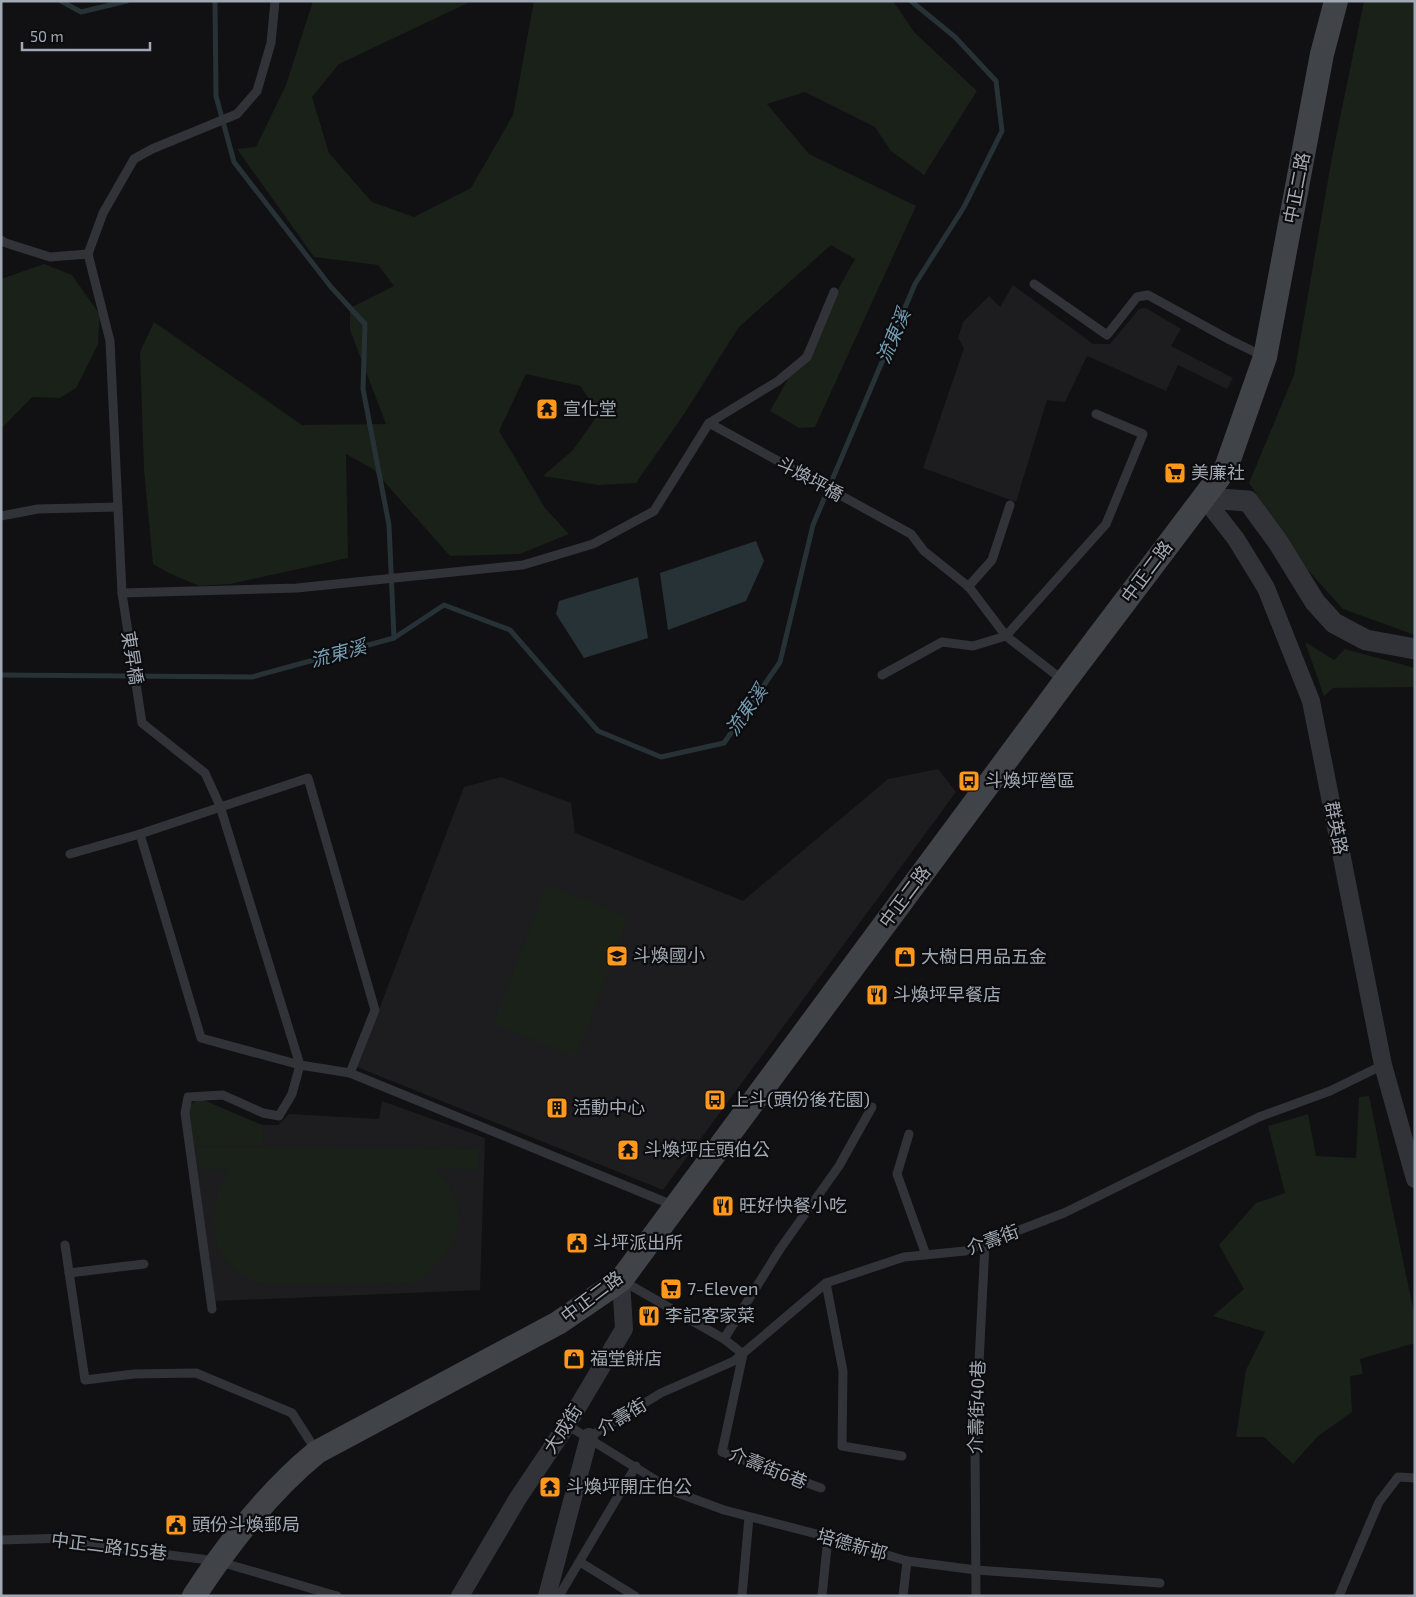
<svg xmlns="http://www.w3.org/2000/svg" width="1416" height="1597" font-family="'Exo 2','Noto Sans TC',sans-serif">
	<rect width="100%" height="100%" fill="#111113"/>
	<g fill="#1d1d20">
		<polygon points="1013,285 1093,344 1110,344 1139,309 1146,308 1181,329 1171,346 1233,378 1227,389 1178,365 1166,391 1087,356 1065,402 1047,400 1016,502 923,468 964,348 958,338 963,322 989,296 1000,307"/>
		<polygon points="938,769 956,792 663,1190 357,1067 464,787 501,777 571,803 575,833 743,901 888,779"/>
		<polygon points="382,1101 485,1138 480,1290 215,1301 190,1145 262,1145 262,1125 278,1125 289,1114 379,1119"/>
	</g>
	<g fill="#192119">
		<polygon points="313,1 472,1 339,64 312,97 329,153 372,202 414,217 471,188 513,115 534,1 893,1 914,32 977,91 924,175 891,151 875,127 805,92 767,104 809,154 916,206 815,427 799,428 770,411 855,259 831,245 739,327 684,414 636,483 599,485 543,476 573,450 599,413 580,386 526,374 499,431 545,508 569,534 520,554 450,556 373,469 346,454 348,558 230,584 199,586 169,573 153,564 144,470 140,352 154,322 302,425 386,424 350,330 350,308 394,286 378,265 314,257 237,149 256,147 286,85"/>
		<polygon points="1364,1 1415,1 1415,635 1343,609 1307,569 1249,483 1294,375 1332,157"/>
		<polygon points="44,264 72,275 100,315 98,344 76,388 60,398 32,397 1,429 1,279"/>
		<polygon points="1305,642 1334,660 1345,649 1415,668 1415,687 1333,688 1324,696"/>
		<polygon points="547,885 628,917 576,1057 493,1024"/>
		<polygon points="1369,1096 1415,1318 1415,1343 1360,1359 1363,1374 1350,1376 1352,1412 1318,1436 1293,1464 1264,1437 1236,1437 1246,1370 1265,1332 1213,1316 1244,1289 1219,1245 1256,1203 1285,1193 1268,1126 1308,1114 1316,1156 1356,1158 1359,1097"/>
		<polygon points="199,1098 262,1125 263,1145 190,1145 188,1107"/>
		<path d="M196,1147L478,1149V1170L436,1168C463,1196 467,1230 441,1261C431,1272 425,1280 411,1283L267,1285C209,1269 202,1218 229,1170L199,1169Z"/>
	</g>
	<g fill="#273237">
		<polygon points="756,541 764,561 746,601 668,630 660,573"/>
		<polygon points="638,577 648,638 584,658 556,614 559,601"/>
	</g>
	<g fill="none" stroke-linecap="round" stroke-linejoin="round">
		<g stroke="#273237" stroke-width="5">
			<polyline points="61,1 81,12 127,1"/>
			<polyline points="215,1 216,96 234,162 331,287 365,324 363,389 389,525 394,638"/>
			<polyline points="1,675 252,677 394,638 444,605 510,630 598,731 661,757 724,743 780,662 813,525 915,284 964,207 1002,131 996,81 955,37 911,1"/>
		</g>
		<g stroke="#323338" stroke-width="9">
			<polyline points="1,240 6,243 50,257 88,254"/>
			<polyline points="1034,284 1107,335 1137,297 1148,295 1230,340 1265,357"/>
			<polyline points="709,423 911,534 924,551 969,587 1006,636 1064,681"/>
			<polyline points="1,516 38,509 118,507"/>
			<polyline points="968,587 992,560 1010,505"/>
			<polyline points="122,593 297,588 523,565 593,544 654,511 709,423 778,381 807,357 834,292"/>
			<polyline points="882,675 942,642 973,646 1006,636 1106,524 1143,434 1096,414"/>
			<polyline points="140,834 201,1038 300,1065 350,1073 675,1206"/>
			<polyline points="70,854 140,834 308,778 375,1010 350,1073"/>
			<polyline points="909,1134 897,1174 926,1255"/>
			<polyline points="65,1245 85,1380 134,1374 196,1373 292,1413 317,1452"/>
			<polyline points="69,1273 144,1264"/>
			<polyline points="621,1280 724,1339 743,1354 722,1452 821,1488"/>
			<polyline points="826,1283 843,1371 842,1446 902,1456"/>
			<polyline points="212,1309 185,1113 188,1097 223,1095 263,1113 279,1116 292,1094 300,1065 220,806 205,773 142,723 122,593 110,341 88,254 103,213 134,159 152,149 237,114 257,91 271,43 275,1"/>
			<polyline points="724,1339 780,1249 839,1166 872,1107"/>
			<polyline points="567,1425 675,1492 724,1510 828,1537 907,1561 976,1570 1160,1583"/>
			<polyline points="589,1437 661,1393 734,1361 826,1283 904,1257 965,1251 1064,1213 1259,1117 1330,1091 1383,1065"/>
			<polyline points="1,1540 66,1538 82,1544 217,1561 337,1596"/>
			<polyline points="580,1562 635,1596"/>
			<polyline points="559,1596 636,1466"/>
			<polyline points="742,1596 749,1517"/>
			<polyline points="822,1596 828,1537"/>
			<polyline points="903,1596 907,1561"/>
			<polyline points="976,1596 975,1442 985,1244"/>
			<polyline points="1339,1596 1379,1502 1398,1477 1415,1478"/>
		</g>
		<g stroke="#323338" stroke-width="18">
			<polyline points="1204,498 1236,539 1266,588 1311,701 1383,1065 1415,1179"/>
			<polyline points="460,1596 518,1498 567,1425 624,1329 621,1280"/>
			<polyline points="547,1596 589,1437"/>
		</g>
		<polyline stroke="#323338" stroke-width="21" points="1204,498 1248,501 1278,542 1315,602 1334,623 1366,640 1415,649"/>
		<path stroke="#404348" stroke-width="24" d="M194,1596C228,1544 269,1491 317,1452L558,1323L621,1280L1065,681L1226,468L1265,357L1322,54L1336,1"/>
	</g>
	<defs>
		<g id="temple-square" transform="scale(1.125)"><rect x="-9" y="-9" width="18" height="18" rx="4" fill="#ff981c" stroke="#0c0c0e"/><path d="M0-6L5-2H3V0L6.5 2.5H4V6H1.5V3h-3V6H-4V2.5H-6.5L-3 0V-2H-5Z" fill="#111"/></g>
		<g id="supermarket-square" transform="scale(1.125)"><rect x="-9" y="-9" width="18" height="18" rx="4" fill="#ff981c" stroke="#0c0c0e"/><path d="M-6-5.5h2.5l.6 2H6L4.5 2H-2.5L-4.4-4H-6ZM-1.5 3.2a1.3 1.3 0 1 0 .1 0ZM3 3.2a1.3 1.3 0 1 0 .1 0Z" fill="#111"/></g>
		<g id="bus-square" transform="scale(1.125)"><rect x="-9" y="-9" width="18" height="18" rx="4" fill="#ff981c" stroke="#0c0c0e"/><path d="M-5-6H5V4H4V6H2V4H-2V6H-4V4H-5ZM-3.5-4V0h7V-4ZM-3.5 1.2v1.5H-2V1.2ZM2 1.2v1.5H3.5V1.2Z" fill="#111"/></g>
		<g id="school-square" transform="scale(1.125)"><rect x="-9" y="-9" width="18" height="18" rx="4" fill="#ff981c" stroke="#0c0c0e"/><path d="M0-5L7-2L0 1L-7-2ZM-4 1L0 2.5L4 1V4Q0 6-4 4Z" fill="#111"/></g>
		<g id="shop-square" transform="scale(1.125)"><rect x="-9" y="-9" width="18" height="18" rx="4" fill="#ff981c" stroke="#0c0c0e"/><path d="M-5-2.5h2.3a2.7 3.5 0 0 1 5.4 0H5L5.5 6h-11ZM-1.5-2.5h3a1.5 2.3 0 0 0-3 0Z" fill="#111"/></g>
		<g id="restaurant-square" transform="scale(1.125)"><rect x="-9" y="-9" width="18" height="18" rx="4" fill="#ff981c" stroke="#0c0c0e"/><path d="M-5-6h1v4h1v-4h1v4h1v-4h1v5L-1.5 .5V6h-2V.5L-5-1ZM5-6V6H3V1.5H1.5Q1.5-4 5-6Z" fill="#111"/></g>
		<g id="building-square" transform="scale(1.125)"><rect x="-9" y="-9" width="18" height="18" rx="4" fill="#ff981c" stroke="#0c0c0e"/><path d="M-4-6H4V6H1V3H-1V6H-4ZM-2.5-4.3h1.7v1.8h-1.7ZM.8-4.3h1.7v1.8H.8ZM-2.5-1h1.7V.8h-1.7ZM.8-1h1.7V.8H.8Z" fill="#111"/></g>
		<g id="civic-square" transform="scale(1.125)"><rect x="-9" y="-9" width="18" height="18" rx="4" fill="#ff981c" stroke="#0c0c0e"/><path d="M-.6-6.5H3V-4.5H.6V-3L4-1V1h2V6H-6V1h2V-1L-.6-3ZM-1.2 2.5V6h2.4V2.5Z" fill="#111"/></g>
	</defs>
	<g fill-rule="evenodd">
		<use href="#temple-square" x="547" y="409"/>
		<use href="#supermarket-square" x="1175" y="473"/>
		<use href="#bus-square" x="969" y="781"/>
		<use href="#school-square" x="617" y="956"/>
		<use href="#shop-square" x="905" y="957"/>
		<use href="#restaurant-square" x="877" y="995"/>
		<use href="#bus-square" x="715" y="1100"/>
		<use href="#building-square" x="557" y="1108"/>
		<use href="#temple-square" x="628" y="1150"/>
		<use href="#restaurant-square" x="723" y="1206"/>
		<use href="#civic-square" x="577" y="1243"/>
		<use href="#supermarket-square" x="671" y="1289"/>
		<use href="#restaurant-square" x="649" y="1316"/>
		<use href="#shop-square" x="574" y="1359"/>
		<use href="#temple-square" x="550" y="1487"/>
		<use href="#civic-square" x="176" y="1525"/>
	</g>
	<g text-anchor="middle" stroke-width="4.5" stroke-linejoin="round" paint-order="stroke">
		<g font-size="18" fill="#a1a9b4" stroke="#0c0c0e">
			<text transform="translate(1297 188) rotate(-79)" y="6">中正二路</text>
			<text transform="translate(810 479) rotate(29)" y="6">斗煥坪橋</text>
			<text transform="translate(1147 572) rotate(-53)" y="6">中正二路</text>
			<text transform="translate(132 658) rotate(81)" y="6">東昇橋</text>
			<text transform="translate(1336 828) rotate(79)" y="6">群英路</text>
			<text transform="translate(905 897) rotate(-53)" y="6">中正二路</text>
			<text transform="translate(993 1240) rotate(-20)" y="6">介壽街</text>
			<text transform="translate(592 1297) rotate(-37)" y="6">中正二路</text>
			<text transform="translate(977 1407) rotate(-88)" y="6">介壽街40巷</text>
			<text transform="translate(622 1417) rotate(-31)" y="6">介壽街</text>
			<text transform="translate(563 1429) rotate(-57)" y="6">大成街</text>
			<text transform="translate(768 1468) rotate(22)" y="6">介壽街6巷</text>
			<text transform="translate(852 1545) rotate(16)" y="6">培德新邨</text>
			<text transform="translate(109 1547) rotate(7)" y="6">中正二路155巷</text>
		</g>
		<g font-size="18" fill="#a1a9b4" stroke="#0c0c0e" text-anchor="start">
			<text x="563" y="415">宣化堂</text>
			<text x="1191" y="479">美廉社</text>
			<text x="985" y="787">斗煥坪營區</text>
			<text x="633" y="962">斗煥國小</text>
			<text x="921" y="963">大樹日用品五金</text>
			<text x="893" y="1001">斗煥坪早餐店</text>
			<text x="731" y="1106">上斗(頭份後花園)</text>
			<text x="573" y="1114">活動中心</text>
			<text x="644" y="1156">斗煥坪庄頭伯公</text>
			<text x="739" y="1212">旺好快餐小吃</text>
			<text x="593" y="1249">斗坪派出所</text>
			<text x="687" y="1295">7-Eleven</text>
			<text x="665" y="1322">李記客家菜</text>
			<text x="590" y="1365">福堂餅店</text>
			<text x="566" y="1493">斗煥坪開庄伯公</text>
			<text x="192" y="1531">頭份斗煥郵局</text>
		</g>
		<g font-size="19" font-style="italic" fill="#759db3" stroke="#0c0c0e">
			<text transform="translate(893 336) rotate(-67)" y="7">流東溪</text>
			<text transform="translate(338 653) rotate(-15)" y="7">流東溪</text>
			<text transform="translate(746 710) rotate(-55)" y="7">流東溪</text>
		</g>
	</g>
	<rect width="1416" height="1597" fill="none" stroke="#a1a9b4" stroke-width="5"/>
	<path d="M22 42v8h128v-8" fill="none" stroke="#a1a9b4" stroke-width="2.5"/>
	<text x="30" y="42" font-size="15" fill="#a1a9b4" stroke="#0c0c0e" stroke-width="4" paint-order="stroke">50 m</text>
</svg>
